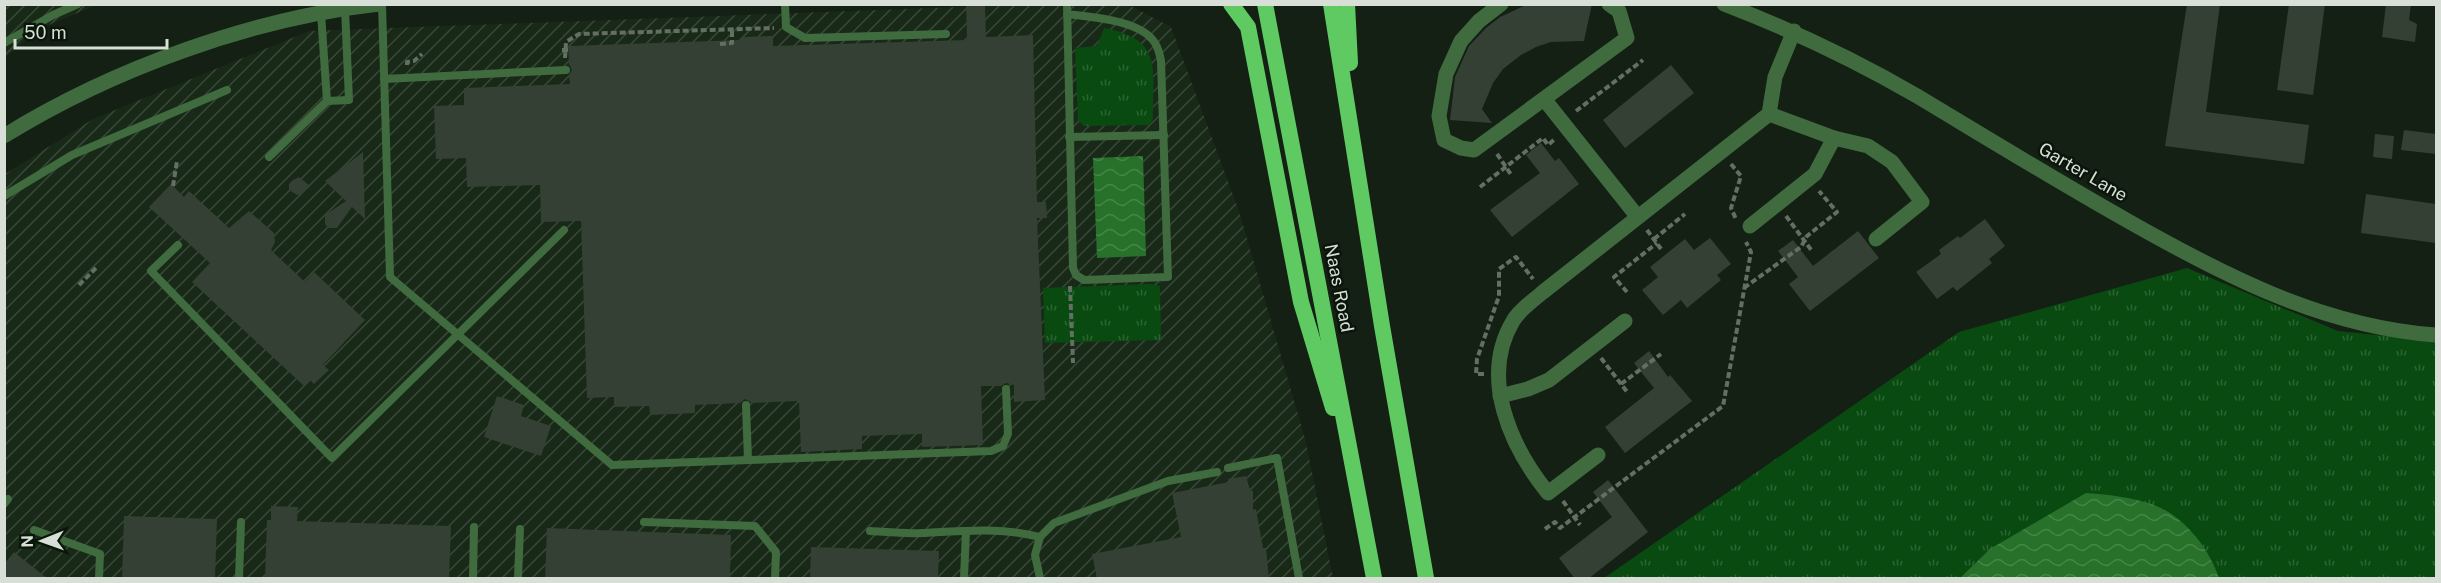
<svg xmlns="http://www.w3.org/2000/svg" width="2441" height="583" font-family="'Public Sans',sans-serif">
	<defs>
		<pattern id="industrial-furrows" width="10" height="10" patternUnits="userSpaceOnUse" patternTransform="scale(1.5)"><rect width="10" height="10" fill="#182918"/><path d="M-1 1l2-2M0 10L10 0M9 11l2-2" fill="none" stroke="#394839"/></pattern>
		<pattern id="grass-tufts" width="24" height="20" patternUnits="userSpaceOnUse" patternTransform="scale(1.5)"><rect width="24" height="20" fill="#094a10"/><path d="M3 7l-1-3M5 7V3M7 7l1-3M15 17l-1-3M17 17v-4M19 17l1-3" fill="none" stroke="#2c6432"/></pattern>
		<pattern id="water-waves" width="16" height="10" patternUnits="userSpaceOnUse" patternTransform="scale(1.5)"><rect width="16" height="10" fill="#27712b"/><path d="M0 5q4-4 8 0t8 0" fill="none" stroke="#468549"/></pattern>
	</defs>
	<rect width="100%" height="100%" fill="#132013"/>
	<g fill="url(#industrial-furrows)">
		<polygon points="1038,4 1129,5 1171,27 1239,211 1306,442 1333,578 5,578 5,174 93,119 309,31"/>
		<polygon points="5,5 97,5 39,29 5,58"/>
	</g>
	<g fill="url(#grass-tufts)">
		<path d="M1104,28C1163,39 1153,68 1153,118L1150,125L1084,126L1078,120L1075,48L1097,46Z"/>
		<polygon points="2187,268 2338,331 2436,341 2436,578 1604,578 1959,332"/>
		<polygon points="1150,284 1160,286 1161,340 1045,343 1043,288"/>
	</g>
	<g fill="url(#water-waves)">
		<polygon points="1143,156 1146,256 1097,258 1093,158"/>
		<path d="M2086,493C2109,495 2134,497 2156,506C2185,517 2210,550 2219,578H1960L1990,549Z"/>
	</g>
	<g fill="#334033">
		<polygon points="966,4 985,4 986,37 1033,35 1037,202 1046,202 1047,218 1037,218 1045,400 1014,402 1014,385 1006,383 1001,386 981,386 983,445 922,447 922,434 862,436 862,449 801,452 799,401 752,403 745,399 740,403 695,405 695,413 650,415 649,406 614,407 614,397 587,398 581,221 541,222 540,185 467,187 466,158 436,159 434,106 464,105 464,88 570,84 569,75 572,70 569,64 568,46 741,40 741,37 773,36 773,46 967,40"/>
		<polygon points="1528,4 1592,4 1584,41 1551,42 1536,47 1521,55 1503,69 1493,83 1482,109 1492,123 1450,120 1455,77 1469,46 1486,28 1500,17"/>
		<polygon points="2187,4 2220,4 2206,112 2309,125 2304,164 2165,146"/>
		<polygon points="2289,4 2325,4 2313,95 2277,90"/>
		<polygon points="2386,4 2411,4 2409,20 2417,24 2415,42 2382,37"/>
		<polygon points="1671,65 1694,93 1625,148 1603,120"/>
		<polygon points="2404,130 2436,134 2436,154 2401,150"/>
		<polygon points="2375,134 2394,136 2392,159 2373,157"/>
		<polygon points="1541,143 1555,161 1559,158 1579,184 1512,237 1490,210 1540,173 1526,155"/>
		<polygon points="363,152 365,219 352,207 337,228 328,228 325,224 325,215 346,201 325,181"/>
		<polygon points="299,177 309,185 302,194 297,195 289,190 289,184 293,180"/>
		<polygon points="171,184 184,197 189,191 229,228 249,211 274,233 275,242 271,250 305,282 314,272 365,320 323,365 329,370 314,384 310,380 304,386 192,282 210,263 149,207"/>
		<polygon points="2366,194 2436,204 2436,243 2361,233"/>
		<polygon points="1985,219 2005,246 1989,259 1992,263 1957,291 1953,287 1937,299 1916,272 1941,254 1939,250 1958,236 1960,238"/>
		<polygon points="1858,231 1879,258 1810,311 1789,284 1798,277 1778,251 1793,240 1813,266"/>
		<polygon points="1710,238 1731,264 1717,275 1721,280 1687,308 1681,300 1663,315 1642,290 1658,277 1650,267 1685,239 1694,250"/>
		<polygon points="1649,351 1668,377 1670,375 1692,401 1625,453 1605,427 1654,388 1634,363"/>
		<polygon points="497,396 524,405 521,416 551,426 541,456 484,437"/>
		<polygon points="1246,476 1250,490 1253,491 1253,510 1256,509 1263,548 1266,548 1269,579 1097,579 1092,554 1181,537 1172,493 1229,482 1228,479"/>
		<polygon points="1608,480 1648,532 1588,579 1575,579 1559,558 1612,517 1593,492"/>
		<polygon points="271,506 298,507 297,521 451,526 449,579 265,579 267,520 271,520"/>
		<polygon points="124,516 217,519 215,579 122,579"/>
		<polygon points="547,528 731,535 730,579 545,579"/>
		<polygon points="811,547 939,551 938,579 810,579"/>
		<polygon points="14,552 48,579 4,579 4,564"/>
	</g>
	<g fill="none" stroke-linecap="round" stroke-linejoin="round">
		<g stroke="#646f63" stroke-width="4" stroke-dasharray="6 3" stroke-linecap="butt">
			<polyline points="720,44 732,43 732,29"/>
			<polyline points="562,50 569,50"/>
			<polyline points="565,58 566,42 579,34 774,28"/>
			<polyline points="407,65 407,62 414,61 422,54"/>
			<polyline points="1576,111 1643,60"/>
			<polyline points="1497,154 1512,176"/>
			<polyline points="1731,164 1741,176 1731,208 1736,219"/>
			<polyline points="173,186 177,161"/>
			<polyline points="1480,187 1543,138 1548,145 1556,138"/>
			<polyline points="1786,216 1812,251"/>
			<polyline points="1647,230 1661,249"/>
			<polyline points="1654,239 1685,214"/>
			<polyline points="79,285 96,268"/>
			<polyline points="1070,286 1073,363"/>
			<polyline points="1744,288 1801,247 1807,236 1837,212 1819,191"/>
			<polyline points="1627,292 1614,277 1657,243"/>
			<polyline points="1601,358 1628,393"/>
			<polyline points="1484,374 1476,374 1477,359 1499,296 1499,269 1516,257 1533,279"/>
			<polyline points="1621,384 1661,354"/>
			<polyline points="1563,501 1580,525"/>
			<polyline points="1545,529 1555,522 1560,528 1723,406 1751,252 1746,242"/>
		</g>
		<g stroke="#3f6b3f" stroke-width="8">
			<polyline points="382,4 390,277 612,465 991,451 1003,446 1008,434 1006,389"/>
			<polyline points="785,4 786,27 805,38 946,34"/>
			<path d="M1067,4L1073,268L1076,275L1084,280L1168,277L1161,61C1160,55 1158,48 1155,43C1141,20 1091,17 1067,14"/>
			<polyline points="321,13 327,101 349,100 345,9"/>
			<polyline points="4,43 53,15 78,4"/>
			<polyline points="384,79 566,70"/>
			<polyline points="1069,137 1164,135"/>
			<polyline points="269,157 327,101"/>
			<polyline points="4,196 72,155 227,90"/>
			<polyline points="178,245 151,271 332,458 564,230"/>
			<polyline points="746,405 748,460"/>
			<polyline points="1228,468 1277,458 1299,578"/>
			<polyline points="4,504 8,499"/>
			<polyline points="644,522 755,526 776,552 775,578"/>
			<polyline points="34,530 100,554 99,578"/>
			<path d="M870,531C887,532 905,534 922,533C961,531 1002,527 1040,537"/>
			<polyline points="239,578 241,522"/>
			<polyline points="473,578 474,527"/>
			<polyline points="518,578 520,529"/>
			<polyline points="964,578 966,531"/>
			<polyline points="1040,578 1035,555 1040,537 1054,523 1168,481 1217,472"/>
		</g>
		<g stroke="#3f6b3f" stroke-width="15">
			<polyline points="1501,4 1479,21 1461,41 1446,74 1439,116 1444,140 1461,148 1474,150 1627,38 1619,11 1609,4"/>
			<polyline points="1544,99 1637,216"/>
			<polyline points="1769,114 1834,138 1868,146 1892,162 1922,202 1876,239"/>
			<polyline points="1750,226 1815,174 1834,138"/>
			<polyline points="1500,396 1528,389 1549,380 1625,321"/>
			<path d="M1598,455L1548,493C1511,447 1479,378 1513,321C1519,310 1534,300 1543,292L1769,114L1775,77L1794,31"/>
		</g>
		<g stroke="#3f6b3f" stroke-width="15">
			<path d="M1724,4C1792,30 1855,60 1917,96C1987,138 2057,181 2128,221C2225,276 2324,327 2436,335"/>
			<path d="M4,136C112,69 253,18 379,4"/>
		</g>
		<g stroke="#60ca62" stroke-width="16">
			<polyline points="1231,4 1248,27 1301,302 1333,408"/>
			<polyline points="1265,4 1374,578"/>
			<polyline points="1331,4 1382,326 1426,578"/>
			<polyline points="1347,4 1350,63"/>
		</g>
	</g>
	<g text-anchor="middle" stroke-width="5" stroke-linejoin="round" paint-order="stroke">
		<g font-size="18" fill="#d7dfd6" stroke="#0b160a">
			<text transform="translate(2083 172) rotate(30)" y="6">Garter Lane</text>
			<text transform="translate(1339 288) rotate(79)" y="6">Naas Road</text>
		</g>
	</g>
	<rect width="2441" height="583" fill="none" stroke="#d7dfd6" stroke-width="12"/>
	<g transform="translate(42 541) rotate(269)" stroke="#0b160a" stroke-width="4.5" paint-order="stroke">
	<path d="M0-4.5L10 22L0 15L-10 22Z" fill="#d7dfd6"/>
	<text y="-9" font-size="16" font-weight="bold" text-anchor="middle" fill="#d7dfd6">N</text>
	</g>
	<path d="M15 39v9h152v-9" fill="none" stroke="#d7dfd6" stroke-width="3"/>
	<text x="24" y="39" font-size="18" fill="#d7dfd6" stroke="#0b160a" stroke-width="4.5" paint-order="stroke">50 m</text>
</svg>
